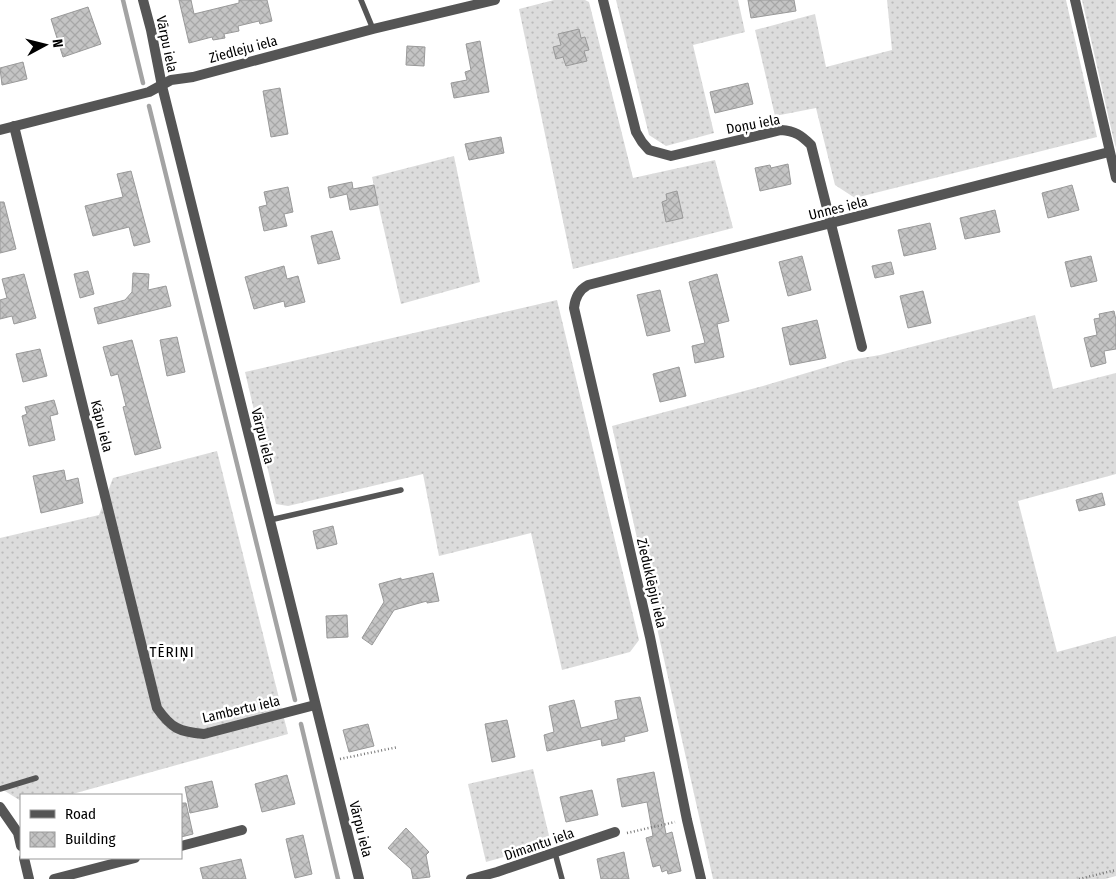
<svg xmlns="http://www.w3.org/2000/svg" width="1116" height="879" font-family="'Fira Sans Condensed',sans-serif">
	<defs>
		<pattern id="grass-dots" width="8" height="8" patternUnits="userSpaceOnUse" patternTransform="scale(1.25)"><rect width="8" height="8" fill="#dcdcdc"/><path d="M2 2h.1M6 6h.1" fill="none" stroke="#bbb" stroke-width="1.8" stroke-linecap="round"/></pattern>
		<pattern id="building-cross-hatch" width="8" height="8" patternUnits="userSpaceOnUse" patternTransform="scale(1.25)"><rect width="8" height="8" fill="#c4c4c4"/><path d="M0 0l8 8M0 8l8-8" fill="none" stroke="#a7a7a7"/></pattern>
	</defs>
	<rect width="100%" height="100%" fill="#fff"/>
	<g fill="url(#grass-dots)">
		<polygon points="554,0 585,0 589,2 633,178 715,160 733,228 573,269 519,9"/>
		<polygon points="616,0 738,0 745,32 693,45 714,133 666,146 649,135"/>
		<polygon points="887,0 1066,0 1097,137 855,198 835,185 816,108 775,116 755,30 815,14 826,67 892,50"/>
		<polygon points="1082,0 1116,0 1116,148 1113,137"/>
		<polygon points="454,156 480,282 401,304 372,177"/>
		<polygon points="557,300 639,640 630,652 562,670 531,533 439,556 423,474 288,506 276,504 245,372"/>
		<polygon points="1035,315 1053,389 1116,373 1116,474 1018,501 1057,652 1116,636 1116,876 1105,879 713,879 612,426 763,386 850,360 880,355"/>
		<polygon points="217,451 288,734 69,795 21,795 21,801 0,788 0,538 99,515 113,478"/>
		<polygon points="533,769 551,844 486,862 468,784"/>
	</g>
	<g fill="none" stroke-linecap="round" stroke-linejoin="round">
		<g stroke="#a3a3a3" stroke-width="4.5">
			<polyline points="123,0 143,83"/>
			<polyline points="149,106 295,700"/>
			<polyline points="301,724 338,879"/>
		</g>
	</g>
	<g fill="url(#building-cross-hatch)" stroke="#999">
		<polygon points="179,0 191,0 194,14 239,3 239,0 267,0 272,21 260,24 259,21 238,26 239,31 224,34 225,38 213,40 212,37 189,43"/>
		<polygon points="748,0 794,0 796,11 751,18"/>
		<polygon points="88,7 101,44 63,57 51,19"/>
		<polygon points="579,29 581,38 585,37 589,50 584,51 587,61 566,66 563,57 556,59 553,47 561,45 558,34"/>
		<polygon points="480,41 489,92 454,98 451,83 467,80 465,72 471,70 466,44"/>
		<polygon points="407,46 425,47 424,66 406,65"/>
		<polygon points="23,62 27,79 2,85 0,68"/>
		<polygon points="748,83 753,104 715,113 710,92"/>
		<polygon points="280,88 288,134 271,137 263,91"/>
		<polygon points="501,137 504,153 469,160 465,144"/>
		<polygon points="788,164 791,184 760,191 755,168 770,165 771,168"/>
		<polygon points="131,171 150,242 134,246 129,227 93,236 85,206 123,197 117,174"/>
		<polygon points="352,182 353,189 374,185 378,205 350,210 347,194 330,198 328,187"/>
		<polygon points="1072,185 1079,210 1048,218 1042,193"/>
		<polygon points="288,187 293,212 284,214 287,226 264,231 259,207 267,205 264,192"/>
		<polygon points="677,191 683,218 666,222 662,202 667,200 666,194"/>
		<polygon points="0,202 4,202 16,249 0,253"/>
		<polygon points="995,210 1000,232 965,239 960,218"/>
		<polygon points="930,223 936,249 904,256 898,230"/>
		<polygon points="332,231 340,259 318,264 311,236"/>
		<polygon points="802,256 811,290 788,296 779,262"/>
		<polygon points="1091,256 1097,281 1071,287 1065,262"/>
		<polygon points="891,262 894,274 875,278 872,266"/>
		<polygon points="284,266 287,279 298,276 305,302 285,307 284,301 254,309 245,277"/>
		<polygon points="88,271 94,294 80,298 74,274"/>
		<polygon points="133,273 149,274 148,290 166,286 171,306 98,324 94,308 125,300 132,292"/>
		<polygon points="24,274 36,318 14,324 12,316 0,319 0,300 7,298 2,279"/>
		<polygon points="717,274 729,321 717,324 724,357 695,363 692,346 705,343 689,282"/>
		<polygon points="660,290 670,331 647,336 637,295"/>
		<polygon points="923,291 931,323 908,328 900,296"/>
		<polygon points="1114,311 1116,320 1116,349 1104,351 1106,363 1091,367 1084,338 1097,335 1094,319 1100,318 1099,314"/>
		<polygon points="817,320 826,358 790,365 782,328"/>
		<polygon points="177,337 185,372 167,376 160,340"/>
		<polygon points="132,340 161,448 135,455 123,407 126,406 118,374 111,376 103,347"/>
		<polygon points="40,349 47,376 23,382 16,354"/>
		<polygon points="679,367 686,396 660,402 653,374"/>
		<polygon points="54,400 58,414 50,416 55,440 29,446 22,416 27,414 25,407"/>
		<polygon points="64,470 66,481 78,478 83,503 41,513 33,476"/>
		<polygon points="1102,493 1105,505 1079,511 1076,500"/>
		<polygon points="333,526 337,544 317,549 313,531"/>
		<polygon points="433,573 439,601 427,603 427,601 394,610 372,645 362,638 384,602 379,584 401,578 401,580"/>
		<polygon points="347,615 348,637 327,638 326,616"/>
		<polygon points="640,697 648,731 624,737 625,741 602,746 601,739 547,751 544,735 554,732 549,706 574,700 581,728 618,719 615,701"/>
		<polygon points="507,720 515,757 492,762 485,724"/>
		<polygon points="368,724 374,746 349,752 343,730"/>
		<polygon points="654,772 666,834 672,832 681,871 668,874 667,870 662,872 660,865 653,867 646,838 653,836 647,802 622,807 617,779"/>
		<polygon points="287,775 295,804 262,812 255,784"/>
		<polygon points="212,781 218,807 190,813 185,787"/>
		<polygon points="592,790 598,815 566,822 560,797"/>
		<polygon points="181,803 186,803 193,834 181,837"/>
		<polygon points="406,828 429,852 426,855 430,877 413,879 411,869 388,848"/>
		<polygon points="303,835 312,874 295,878 286,839"/>
		<polygon points="624,852 629,879 601,879 597,859"/>
		<polygon points="241,859 246,879 203,879 200,868"/>
	</g>
	<g fill="none" stroke-linecap="round" stroke-linejoin="round">
		<g stroke="#777" stroke-width="2.5" stroke-dasharray="1 2.5" stroke-linecap="butt">
			<polyline points="340,759 398,747"/>
			<polyline points="627,833 675,822"/>
			<polyline points="1079,879 1116,870"/>
		</g>
		<g stroke="#555" stroke-width="5.5">
			<polyline points="361,0 373,29"/>
			<polyline points="270,520 401,490"/>
			<polyline points="0,789 36,778"/>
			<polyline points="555,853 562,879"/>
		</g>
		<g stroke="#555" stroke-width="10">
			<polyline points="143,0 151,30 162,86 359,879"/>
			<path d="M603,0L636,132L642,142L649,150L671,156L781,130C795,131 801,135 811,145L862,347"/>
			<polyline points="1075,0 1116,178"/>
			<path d="M14,126L157,708C171,728 179,732 204,734L315,705"/>
			<polyline points="0,130 149,92 171,80 193,77 373,29 495,0"/>
			<polyline points="0,807 18,833 21,846"/>
			<polyline points="181,846 242,830"/>
			<polyline points="24,858 29,879"/>
			<polyline points="54,879 135,858"/>
			<polyline points="471,879 497,872 615,832"/>
			<path d="M701,879L687,820L650,637L574,308C575,297 579,290 588,285L1109,152"/>
		</g>
	</g>
	<g text-anchor="middle" stroke-width="5" stroke-linejoin="round" paint-order="stroke">
		<g font-size="14" fill="#000" stroke="#fff">
			<text transform="translate(167 44) rotate(78)" y="5">Vārpu iela</text>
			<text transform="translate(243 49) rotate(-15)" y="5">Ziedleju iela</text>
			<text transform="translate(753 124) rotate(-11)" y="5">Doņu iela</text>
			<text transform="translate(838 208) rotate(-14)" y="5">Unnes iela</text>
			<text transform="translate(102 426) rotate(76)" y="5">Kāpu iela</text>
			<text transform="translate(263 436) rotate(76)" y="5">Vārpu iela</text>
			<text transform="translate(652 583) rotate(77)" y="5">Zieduklēpju iela</text>
			<text transform="translate(241 709) rotate(-13)" y="5">Lambertu iela</text>
			<text transform="translate(361 829) rotate(76)" y="5">Vārpu iela</text>
			<text transform="translate(539 844) rotate(-19)" y="5">Dimantu iela</text>
		</g>
		<g font-size="15" letter-spacing="1" fill="#000" stroke="#fff">
			<text x="172" y="657">TĒRIŅI</text>
		</g>
	</g>
	<rect x="20" y="794" width="162" height="65" fill="#ffffff" stroke="#999999"/>
	<rect x="30" y="810" width="25" height="8" fill="#555555" stroke="#999999"/>
	<text x="65" y="819" font-size="15" fill="#000000">Road</text>
	<rect x="30" y="832" width="25" height="15" fill="url(#building-cross-hatch)" stroke="#999999"/>
	<text x="65" y="844" font-size="15" fill="#000000">Building</text>
	<g transform="translate(45 45) rotate(83)" stroke="#ffffff" stroke-width="4" paint-order="stroke">
	<path d="M0-4L9 19L0 12L-9 19Z" fill="#000000"/>
	<text y="-8" font-size="14" font-weight="bold" text-anchor="middle" fill="#000000">N</text>
	</g>
</svg>
